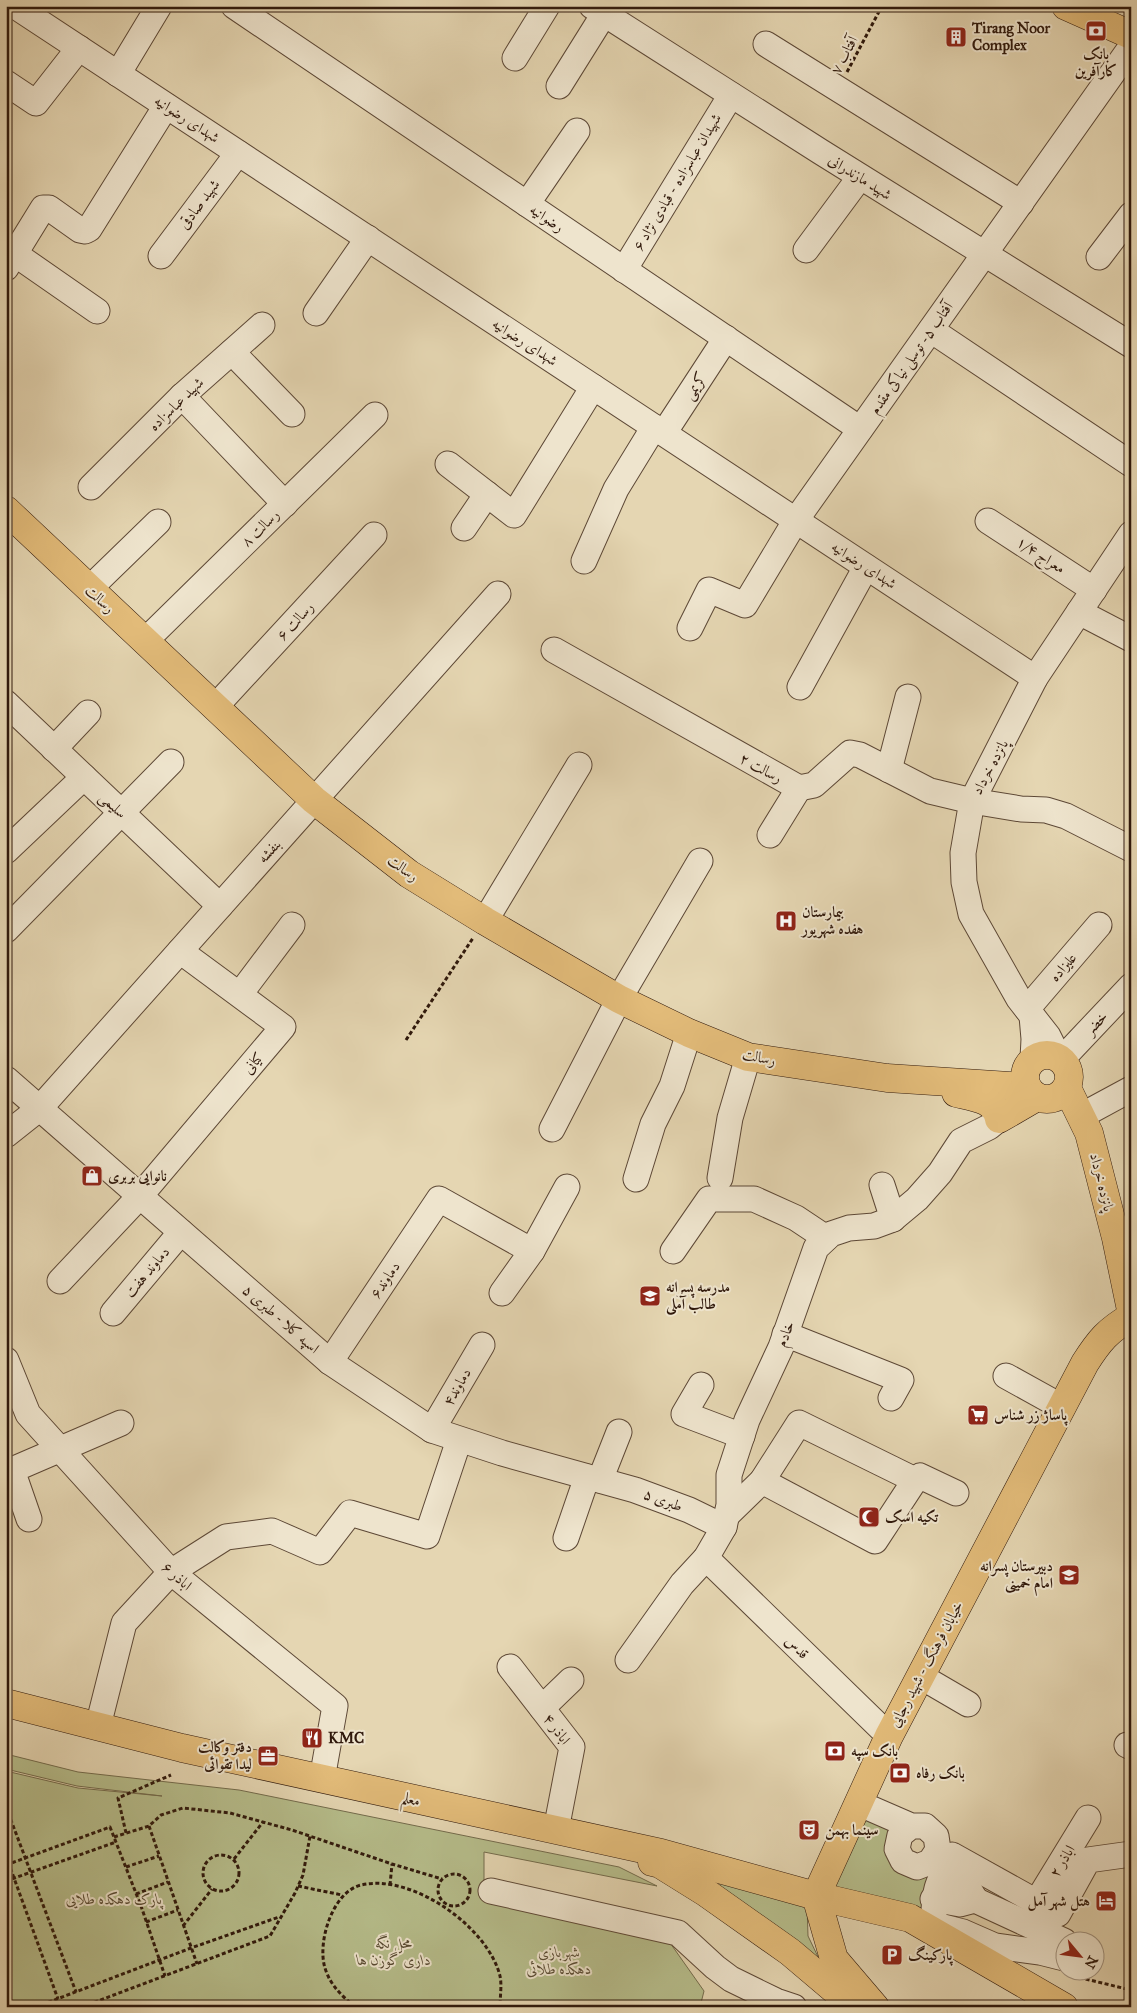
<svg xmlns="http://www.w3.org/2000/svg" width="1137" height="2013" font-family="'IM FELL Great Primer',Amiri,serif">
	<rect width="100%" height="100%" fill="#e5d6b2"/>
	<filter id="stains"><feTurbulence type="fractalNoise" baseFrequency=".004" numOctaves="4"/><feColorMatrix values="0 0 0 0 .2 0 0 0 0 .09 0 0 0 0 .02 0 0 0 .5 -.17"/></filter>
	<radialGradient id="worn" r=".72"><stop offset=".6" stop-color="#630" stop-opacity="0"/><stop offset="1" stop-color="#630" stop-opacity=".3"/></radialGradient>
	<g fill="#b6bd8b" stroke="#736b4c">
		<polygon points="6,1754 78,1772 239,1790 619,1867 657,1886 484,1852 484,1895 668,1940 704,1991 700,2007 6,2007 6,1771 78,1788 162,1796 77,1786 6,1769"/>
		<polygon points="863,1818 894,1829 887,1847 894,1870 908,1877 933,1873 923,1911 829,1890"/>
		<polygon points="680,1865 807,1905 808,1936 821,1963"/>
	</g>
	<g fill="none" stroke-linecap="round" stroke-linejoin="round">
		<g stroke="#5d4836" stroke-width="27">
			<g id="minor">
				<polyline points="15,6 1035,678"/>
				<polyline points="234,6 860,429"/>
				<polyline points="592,6 821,152 1131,345"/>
				<polyline points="766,44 1021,203"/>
				<polyline points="515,58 547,6"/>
				<polyline points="118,74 159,6"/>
				<polyline points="6,83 36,103 79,48"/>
				<polyline points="559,86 604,14"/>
				<polyline points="527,204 577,131"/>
				<polyline points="806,250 860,177"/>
				<polyline points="15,254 97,311"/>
				<polyline points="161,256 238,153"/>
				<polyline points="1099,257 1131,215"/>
				<polyline points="6,268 43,208 49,208 80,230 85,231 89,229 166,106"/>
				<polyline points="624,270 731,95"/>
				<polyline points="316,313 368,238"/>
				<polyline points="931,330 1131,464"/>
				<polyline points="232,352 292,414"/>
				<polyline points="182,396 285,504"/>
				<polyline points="664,433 726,338"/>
				<polyline points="448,464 514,515 593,387"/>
				<polyline points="91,487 182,396 262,325"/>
				<polyline points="988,521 1094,590"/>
				<polyline points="464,528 487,494"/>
				<polyline points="584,561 616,489 654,427"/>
				<polyline points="89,589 158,522"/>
				<polyline points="1079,612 1131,639"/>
				<polyline points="690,628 709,590 745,605 796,520 1131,47"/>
				<polyline points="145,641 375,415"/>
				<polyline points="554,650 799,788 814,785 850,753 860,755 930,791 972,801 1021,809 1046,810 1066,816 1131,849"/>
				<polyline points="800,687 866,567"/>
				<polyline points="6,703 220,906"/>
				<polyline points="215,707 374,535"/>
				<polyline points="54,749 88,713"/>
				<polyline points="889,770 908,697"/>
				<polyline points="770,835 799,788"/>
				<polyline points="6,851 84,777"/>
				<polyline points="485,921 579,765"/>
				<polyline points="6,930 171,762"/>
				<polyline points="240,994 292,925"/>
				<polyline points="1027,1009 1099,925"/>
				<polyline points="1032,1016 1034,1039 1033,1059"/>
				<polyline points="1058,1056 1048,1036 1019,999 971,914 964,882 963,853 972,801 1035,678 1131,534"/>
				<polyline points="1062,1059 1131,986"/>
				<polyline points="6,1079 330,1362 432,1430 502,1453 635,1490 689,1510 724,1527"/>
				<polyline points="1081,1116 1131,1089"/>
				<polyline points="552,1129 619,999 700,861"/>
				<polyline points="6,1135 40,1108 498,594"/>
				<polyline points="720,1178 730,1118 748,1057"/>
				<polyline points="636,1179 653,1124 672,1086 689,1033"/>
				<polyline points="882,1185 893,1219"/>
				<polyline points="673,1251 709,1199 754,1199 796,1218 826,1238"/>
				<polyline points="60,1281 140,1196 283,1027 180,951"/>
				<polyline points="502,1293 532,1251 567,1187"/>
				<polyline points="113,1313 181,1232"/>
				<polyline points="785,1334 901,1380 891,1398"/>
				<polyline points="6,1360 28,1414 171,1572 335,1706 322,1779"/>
				<polyline points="330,1362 439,1199 532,1251"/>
				<polyline points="1006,1376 1062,1407"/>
				<polyline points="701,1385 684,1414 742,1436"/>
				<polyline points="432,1430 482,1345"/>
				<polyline points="600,1480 619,1432"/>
				<polyline points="762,1481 875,1541 915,1480 920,1476 956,1493"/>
				<polyline points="726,1516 762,1481 799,1423 915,1480"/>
				<polyline points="29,1519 12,1470 121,1423"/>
				<polyline points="566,1538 587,1477"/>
				<polyline points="706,1558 889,1736"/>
				<polyline points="628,1660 682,1584 706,1558 724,1527 729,1505 729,1475 747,1420 781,1347 816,1248 831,1234 849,1228 874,1226 893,1219 917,1199 940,1173 961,1141 989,1127 999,1119"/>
				<polyline points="510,1667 572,1747 556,1830"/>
				<polyline points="920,1676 968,1704"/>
				<polyline points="542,1708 571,1680"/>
				<polyline points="98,1726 124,1623 171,1572 226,1537 272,1531 320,1552 350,1513 427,1536 459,1440"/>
				<polyline points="1127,1745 1131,1747"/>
				<polyline points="858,1803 911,1826 925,1826 936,1836 938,1850 930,1862 917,1867 903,1861 897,1849 900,1835 911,1826"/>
				<path d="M942,1874C955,1881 970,1885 975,1900"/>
				<polyline points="491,1891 678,1933 715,1967 731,1979 776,2001 794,2007"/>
				<polyline points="933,1899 960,1904 975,1900 1064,1941"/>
				<polyline points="1036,1903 1088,1818"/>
				<polyline points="927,1923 963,1932 995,1946 1040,1952 1064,1958"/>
				<path d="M934,1924C933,1892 937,1884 952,1855L1058,1914L1088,1860L1131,1854"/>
			</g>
		</g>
		<g stroke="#30190c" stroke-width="29">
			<g id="major">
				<polyline points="1066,6 1131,35"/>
				<polyline points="6,510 314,800 409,874 485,921 619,999 689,1033 748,1057 887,1078 1027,1087"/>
				<circle cx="1047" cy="1077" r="22"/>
				<polyline points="1067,1088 1089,1133 1116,1238 1131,1310"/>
				<path d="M956,1093C973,1097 996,1099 999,1119L1037,1097"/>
				<polyline points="6,1703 182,1748 661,1853 816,1896 910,1918 1064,2007"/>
				<polyline points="652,1862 660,1864 705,1892 790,1952 855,2007"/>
				<path d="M816,1896L889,1736L1085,1363C1099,1341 1108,1330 1131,1317"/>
				<polyline points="816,1896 834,1959 875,2007"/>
			</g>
		</g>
		<g stroke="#30190c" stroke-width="3" stroke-dasharray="4 2.5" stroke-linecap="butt">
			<polyline points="847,72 882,6"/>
			<polyline points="406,1040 473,938"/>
			<polyline points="6,1807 76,1992"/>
			<polyline points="149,1826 197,1964"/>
			<polyline points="126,1833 118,1798 171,1775"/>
			<polyline points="114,1837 149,1826 161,1815 183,1808 230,1813 292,1830 392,1864 442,1879"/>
			<circle cx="221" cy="1873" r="18"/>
			<polyline points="6,1856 58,1999"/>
			<polyline points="234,1859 263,1822"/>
			<polyline points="6,1865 110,1827 141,1906 165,1976"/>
			<polyline points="126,1867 159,1856"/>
			<circle cx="454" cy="1890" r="16"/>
			<polyline points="6,1881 116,1842"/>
			<polyline points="390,1885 392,1864"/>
			<polyline points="298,1886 342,1895"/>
			<polyline points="136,1894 168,1882"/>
			<polyline points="146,1922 178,1910"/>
			<polyline points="183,1926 212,1889"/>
			<polyline points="1073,1976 1131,1990"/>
			<polyline points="36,2007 191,1948 279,1917"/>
			<polyline points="82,2007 270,1936 295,1893 303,1875 310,1836"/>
			<path d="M355,2007C342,1996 330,1985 325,1968C317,1943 332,1892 361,1885C412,1873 488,1927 500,1976C502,1985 500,1997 500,2007"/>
		</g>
		<use href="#minor" stroke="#eee4cd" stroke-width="25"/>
		<use href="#major" stroke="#e2bb79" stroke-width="28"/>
	</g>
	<defs>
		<g id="bank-square" transform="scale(1.125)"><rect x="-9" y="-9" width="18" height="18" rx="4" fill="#8f2418" stroke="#eee4cd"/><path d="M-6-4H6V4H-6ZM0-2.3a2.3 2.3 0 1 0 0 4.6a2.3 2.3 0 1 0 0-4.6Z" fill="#fff"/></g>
		<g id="building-square" transform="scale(1.125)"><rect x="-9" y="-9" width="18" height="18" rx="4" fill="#8f2418" stroke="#eee4cd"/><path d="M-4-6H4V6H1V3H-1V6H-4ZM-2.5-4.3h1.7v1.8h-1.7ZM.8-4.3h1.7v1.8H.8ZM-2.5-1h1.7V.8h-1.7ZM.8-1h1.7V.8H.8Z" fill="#fff"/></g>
		<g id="hospital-square" transform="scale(1.125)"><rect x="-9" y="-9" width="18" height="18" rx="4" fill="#8f2418" stroke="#eee4cd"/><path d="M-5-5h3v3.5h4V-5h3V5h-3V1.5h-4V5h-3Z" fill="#fff"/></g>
		<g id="shop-square" transform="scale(1.125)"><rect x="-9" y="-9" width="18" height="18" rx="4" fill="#8f2418" stroke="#eee4cd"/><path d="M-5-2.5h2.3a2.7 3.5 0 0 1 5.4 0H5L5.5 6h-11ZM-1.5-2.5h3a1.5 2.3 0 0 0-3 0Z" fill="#fff"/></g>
		<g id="school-square" transform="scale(1.125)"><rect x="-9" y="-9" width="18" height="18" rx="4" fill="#8f2418" stroke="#eee4cd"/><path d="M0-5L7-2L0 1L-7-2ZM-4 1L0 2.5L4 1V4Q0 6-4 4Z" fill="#fff"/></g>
		<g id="supermarket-square" transform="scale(1.125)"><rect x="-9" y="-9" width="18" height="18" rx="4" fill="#8f2418" stroke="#eee4cd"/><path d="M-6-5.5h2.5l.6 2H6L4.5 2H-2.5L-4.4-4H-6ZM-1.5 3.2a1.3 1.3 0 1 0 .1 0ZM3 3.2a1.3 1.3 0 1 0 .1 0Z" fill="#fff"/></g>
		<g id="mosque-square" transform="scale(1.125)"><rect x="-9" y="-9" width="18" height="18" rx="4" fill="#8f2418" stroke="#eee4cd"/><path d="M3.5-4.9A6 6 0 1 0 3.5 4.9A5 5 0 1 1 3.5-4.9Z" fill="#fff"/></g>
		<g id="restaurant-square" transform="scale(1.125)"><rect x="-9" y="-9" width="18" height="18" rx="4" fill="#8f2418" stroke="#eee4cd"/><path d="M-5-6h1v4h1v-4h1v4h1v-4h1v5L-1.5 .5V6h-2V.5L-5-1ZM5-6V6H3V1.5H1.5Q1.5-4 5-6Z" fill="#fff"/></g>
		<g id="office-square" transform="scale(1.125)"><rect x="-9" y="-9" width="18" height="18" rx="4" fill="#8f2418" stroke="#eee4cd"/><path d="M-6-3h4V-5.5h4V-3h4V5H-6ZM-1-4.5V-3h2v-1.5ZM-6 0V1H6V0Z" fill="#fff"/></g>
		<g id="theatre-square" transform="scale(1.125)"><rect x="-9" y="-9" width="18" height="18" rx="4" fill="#8f2418" stroke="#eee4cd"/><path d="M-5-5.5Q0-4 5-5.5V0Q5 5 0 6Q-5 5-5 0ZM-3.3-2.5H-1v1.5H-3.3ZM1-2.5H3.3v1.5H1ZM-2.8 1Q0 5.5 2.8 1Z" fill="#fff"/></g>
		<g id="hotel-square" transform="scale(1.125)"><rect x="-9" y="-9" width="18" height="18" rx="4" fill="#8f2418" stroke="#eee4cd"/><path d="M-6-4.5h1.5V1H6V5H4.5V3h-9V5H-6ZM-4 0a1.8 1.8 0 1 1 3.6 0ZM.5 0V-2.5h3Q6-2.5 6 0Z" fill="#fff"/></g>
		<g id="parking-square" transform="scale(1.125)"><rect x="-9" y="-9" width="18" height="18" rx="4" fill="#8f2418" stroke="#eee4cd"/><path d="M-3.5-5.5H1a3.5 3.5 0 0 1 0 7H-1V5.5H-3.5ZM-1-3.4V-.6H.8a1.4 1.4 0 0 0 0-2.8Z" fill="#fff"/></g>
	</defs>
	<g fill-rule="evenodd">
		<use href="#bank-square" x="1096" y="31"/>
		<use href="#building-square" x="956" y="37"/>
		<use href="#hospital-square" x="786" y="921"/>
		<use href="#shop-square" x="92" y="1176"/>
		<use href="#school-square" x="650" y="1296"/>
		<use href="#supermarket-square" x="978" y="1415"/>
		<use href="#mosque-square" x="869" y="1517"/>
		<use href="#school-square" x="1069" y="1575"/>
		<use href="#restaurant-square" x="312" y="1738"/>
		<use href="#bank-square" x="835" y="1751"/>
		<use href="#office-square" x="268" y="1756"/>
		<use href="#bank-square" x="900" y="1773"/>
		<use href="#theatre-square" x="809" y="1830"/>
		<use href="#hotel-square" x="1106" y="1901"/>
		<use href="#parking-square" x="892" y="1955"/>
	</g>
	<g text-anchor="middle" stroke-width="4" stroke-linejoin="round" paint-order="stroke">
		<g font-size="15" font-weight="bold" fill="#30190c" stroke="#eee4cd" text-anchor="start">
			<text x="972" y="33">Tirang Noor<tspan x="972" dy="17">Complex</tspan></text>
			<text x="1096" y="59" text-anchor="middle">بانک<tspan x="1096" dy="17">کارآفرین</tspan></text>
			<text x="802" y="917">بیمارستان<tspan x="802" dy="17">هفده شهریور</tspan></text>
			<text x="108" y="1181">نانوایی بربری</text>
			<text x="666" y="1292">مدرسه پسرانه<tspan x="666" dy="17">طالب آملی</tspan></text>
			<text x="994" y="1420">پاساژ زر شناس</text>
			<text x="885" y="1522">تکیه اسک</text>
			<text x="1053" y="1571" text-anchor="end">دبیرستان پسرانه<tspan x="1053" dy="17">امام خمینی</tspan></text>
			<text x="328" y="1743">KMC</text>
			<text x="252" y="1752" text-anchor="end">دفتر وکالت<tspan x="252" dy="17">لیدا تقوائی</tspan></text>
			<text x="851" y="1756">بانک سپه</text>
			<text x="916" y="1778">بانک رفاه</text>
			<text x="825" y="1835">سینما بهمن</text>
			<text x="1090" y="1906" text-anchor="end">هتل شهر آمل</text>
			<text x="908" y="1960">پارکینگ</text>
		</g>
		<g font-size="15" fill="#30190c" stroke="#eee4cd">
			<text transform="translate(844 55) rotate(-62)" y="5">آفتاب ۷</text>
			<text transform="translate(187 119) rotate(33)" y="5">شهدای رضوانیه</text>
			<text transform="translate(860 177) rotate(32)" y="5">شهید مازندرانی</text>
			<text transform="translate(677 182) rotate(-59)" y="5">شهیدان عباسزاده - قبادی نژاد ۶</text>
			<text transform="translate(199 204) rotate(-53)" y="5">شهید صادقی</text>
			<text transform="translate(547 218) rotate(34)" y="5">رضوانیه</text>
			<text transform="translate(525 342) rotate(33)" y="5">شهدای رضوانیه</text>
			<text transform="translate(911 358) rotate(-55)" y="5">آفتاب ۵- توسلی نیاکی مقدم</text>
			<text transform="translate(695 386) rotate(-57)" y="5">کریمی</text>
			<text transform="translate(176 404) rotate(-44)" y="5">شهید عباسزاده</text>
			<text transform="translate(260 528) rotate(-44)" y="5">رسالت ۸</text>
			<text transform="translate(1041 555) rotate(33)" y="5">معراج ۱/۴</text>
			<text transform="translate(864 565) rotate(33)" y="5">شهدای رضوانیه</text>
			<text transform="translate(100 599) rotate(43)" y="5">رسالت</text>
			<text transform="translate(295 621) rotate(-47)" y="5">رسالت ۶</text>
			<text transform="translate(990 767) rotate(-62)" y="5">پانزده خرداد</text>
			<text transform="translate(761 768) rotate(29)" y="5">رسالت ۲</text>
			<text transform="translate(113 805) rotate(43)" y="5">سلیمی</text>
			<text transform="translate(269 851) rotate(-48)" y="5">بنفشه</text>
			<text transform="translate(403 868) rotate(36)" y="5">رسالت</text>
			<text transform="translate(1063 967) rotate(-49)" y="5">علیزاده</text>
			<text transform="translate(1096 1023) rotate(-47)" y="5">خضر</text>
			<text transform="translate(759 1057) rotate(12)" y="5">رسالت</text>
			<text transform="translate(253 1063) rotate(-50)" y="5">کیانی</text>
			<text transform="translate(1102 1182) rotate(76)" y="5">پانزده خرداد</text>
			<text transform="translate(147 1272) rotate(-50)" y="5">دماوند هفت</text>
			<text transform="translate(385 1280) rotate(-56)" y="5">دماوند۶</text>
			<text transform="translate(281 1319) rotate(41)" y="5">اسپه کلا - طبری ۵</text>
			<text transform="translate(785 1334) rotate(-69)" y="5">خادم</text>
			<text transform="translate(457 1387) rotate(-60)" y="5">دماوند۴</text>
			<text transform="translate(663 1500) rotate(20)" y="5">طبری ۵</text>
			<text transform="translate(177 1576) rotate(42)" y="5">اباذر ۶</text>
			<text transform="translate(797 1647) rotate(44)" y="5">قدس</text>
			<text transform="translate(926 1664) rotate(-62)" y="5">خیابان فرهنگ - شهید رجایی</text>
			<text transform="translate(557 1729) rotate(53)" y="5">اباذر ۴</text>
			<text transform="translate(411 1799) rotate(13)" y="5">معلم</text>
			<text transform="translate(1062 1861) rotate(-58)" y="5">اباذر ۲</text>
		</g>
		<g font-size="15" font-style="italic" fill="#584a32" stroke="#eee4cd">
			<text x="114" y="1904">پارک دهکده طلایی</text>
			<text x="394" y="1948">محل نگه<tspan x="394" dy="17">داری گوزن ها</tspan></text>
			<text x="559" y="1957">شهربازی<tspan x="559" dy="17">دهکده طلائی</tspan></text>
		</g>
	</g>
	<rect width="1137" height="2013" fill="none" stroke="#e5d6b2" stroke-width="25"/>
	<rect x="8" y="8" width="1122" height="1998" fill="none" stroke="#30190c" stroke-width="2.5"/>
	<rect x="12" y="12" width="1112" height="1988" fill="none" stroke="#30190c"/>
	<g transform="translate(1080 1956) rotate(119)"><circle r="24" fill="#eee4cd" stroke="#a29380"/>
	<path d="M0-4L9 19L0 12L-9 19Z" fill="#8f2418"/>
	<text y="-8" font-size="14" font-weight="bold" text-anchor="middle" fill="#30190c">N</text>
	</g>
	<rect width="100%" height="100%" filter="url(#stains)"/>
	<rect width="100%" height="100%" fill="url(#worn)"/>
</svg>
